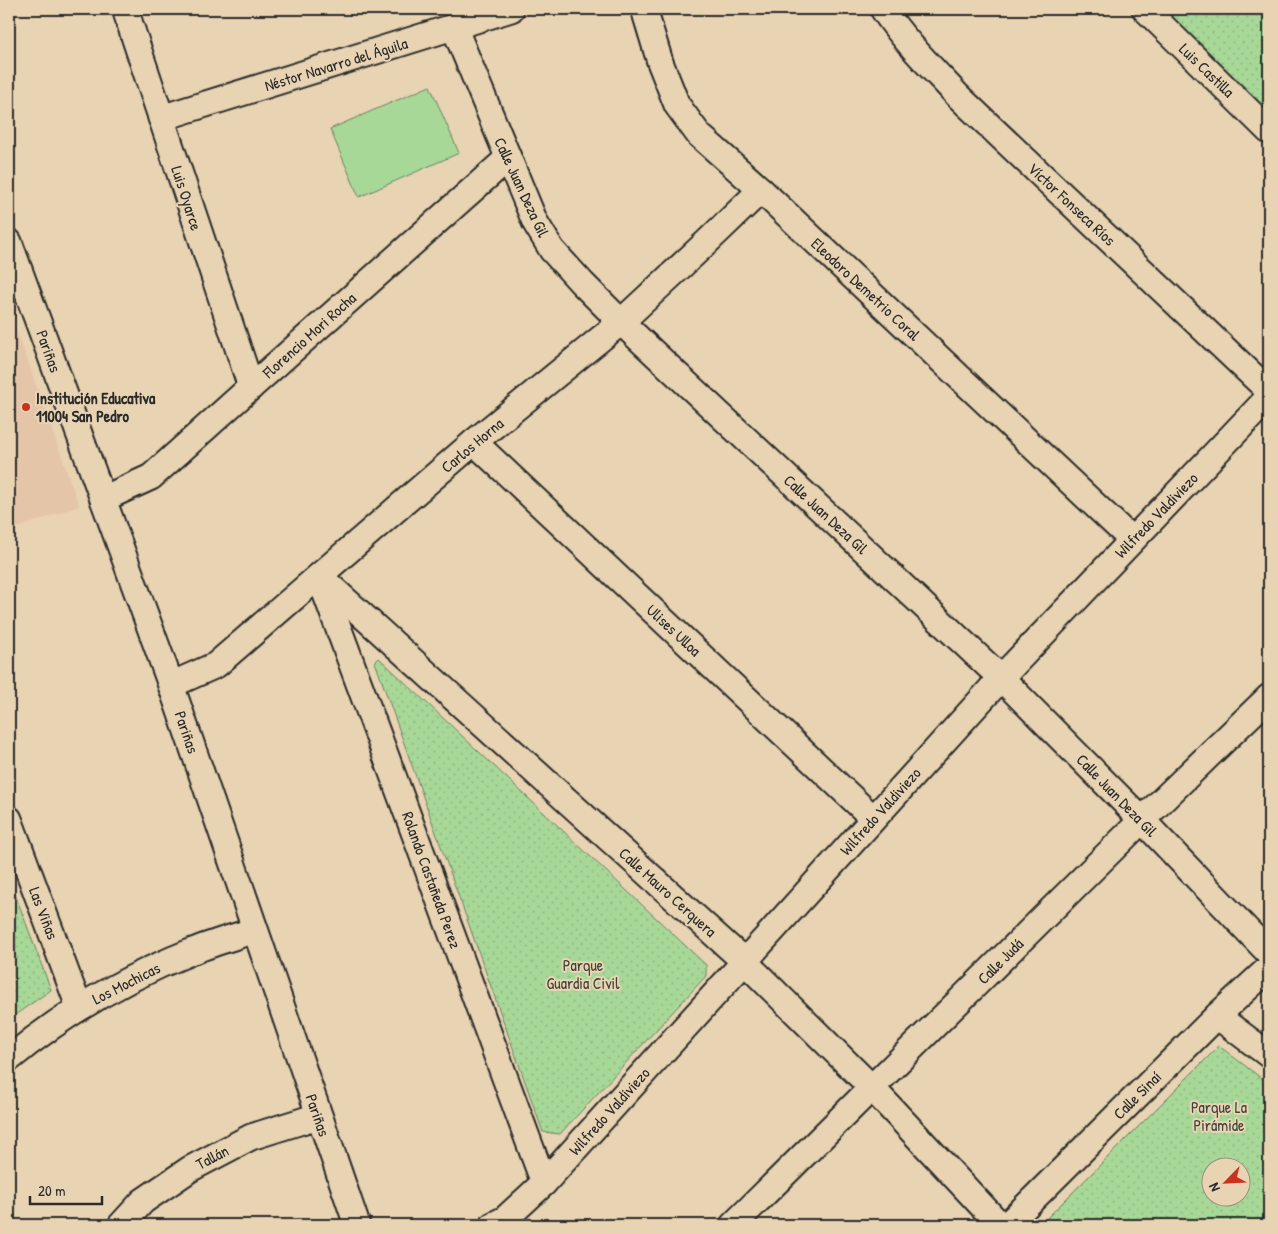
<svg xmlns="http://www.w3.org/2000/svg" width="1278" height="1234" font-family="'Patrick Hand',sans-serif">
	<defs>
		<pattern id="grass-dots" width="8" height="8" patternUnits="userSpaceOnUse" patternTransform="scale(1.25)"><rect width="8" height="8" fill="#a7d898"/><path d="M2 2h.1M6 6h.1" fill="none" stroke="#90ba83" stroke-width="1.8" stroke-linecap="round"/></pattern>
	</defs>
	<rect width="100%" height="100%" fill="#e8d3b2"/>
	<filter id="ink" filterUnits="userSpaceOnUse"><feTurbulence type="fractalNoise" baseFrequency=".02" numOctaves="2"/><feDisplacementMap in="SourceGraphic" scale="10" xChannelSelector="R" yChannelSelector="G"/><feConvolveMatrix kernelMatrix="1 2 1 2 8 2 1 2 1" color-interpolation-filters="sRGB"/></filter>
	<g filter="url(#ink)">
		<polygon fill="#e4c5a8" points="9,309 79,506 9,531"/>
		<g fill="url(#grass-dots)" stroke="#698262" fill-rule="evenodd">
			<polygon points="1165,9 1269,9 1269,112"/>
			<polygon points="379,658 706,965 706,976 560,1134 543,1132 375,662"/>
			<polygon points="9,878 51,990 9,1019"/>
			<path d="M1219,1046L1269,1084V1225H1040ZM1210,1166H1240V1196H1210Z"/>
		</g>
		<polygon fill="#a7d898" stroke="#698262" points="430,86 459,153 359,197 330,129"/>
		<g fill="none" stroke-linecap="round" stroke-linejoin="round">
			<g stroke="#2b2b2b" stroke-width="29">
				<g id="street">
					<polyline points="125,9 251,387"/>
					<polyline points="644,9 660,62 677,105 699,135 761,190 1132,540"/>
					<path d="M883,9C903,40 933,69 958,96L1269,391"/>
					<polyline points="1145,9 1269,131"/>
					<polyline points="454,27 535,222 552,250 582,283 621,322 1001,678 1142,820 1269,953"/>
					<polyline points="161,118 511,9"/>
					<polyline points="9,242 171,685 357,1225"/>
					<polyline points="474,442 873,818"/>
					<polyline points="103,499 151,477 251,387 508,158"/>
					<polyline points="319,576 744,961 872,1088 1000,1225"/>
					<polyline points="321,581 544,1183"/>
					<polyline points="171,685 216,665 474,442 621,322 708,241 761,190"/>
					<polyline points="9,819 79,1007"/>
					<polyline points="1217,1016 1269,1055"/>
					<path d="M9,1059C64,1013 127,977 193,951C213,943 234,937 255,930"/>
					<polyline points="121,1225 143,1201 190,1169 251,1137 318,1116"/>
					<polyline points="493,1225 505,1219 544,1183 1001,678 1269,397"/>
					<polyline points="733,1225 1142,820 1269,697"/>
					<polyline points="1007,1225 1217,1016 1269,968"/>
				</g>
			</g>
			<use href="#street" stroke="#e8d3b2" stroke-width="25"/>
		</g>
	</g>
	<circle fill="#c8321e" stroke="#e8d3b2" stroke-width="2" cx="26" cy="407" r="5"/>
	<g text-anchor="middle" stroke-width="4" stroke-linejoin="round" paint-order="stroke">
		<g font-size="16" fill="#2b2b2b" stroke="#e8d3b2">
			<text transform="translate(336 64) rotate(-17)" y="6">Néstor Navarro del Águila</text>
			<text transform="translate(1207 70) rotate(44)" y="6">Luis Castilla</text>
			<text transform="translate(522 187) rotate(65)" y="6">Calle Juan Deza Gil</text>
			<text transform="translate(187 198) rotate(72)" y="6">Luis Oyarce</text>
			<text transform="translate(1072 204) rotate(43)" y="6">Víctor Fonseca Ríos</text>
			<text transform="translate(866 289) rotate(43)" y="6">Eleodoro Demetrio Coral</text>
			<text transform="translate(309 335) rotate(-42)" y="6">Florencio Mori Rocha</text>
			<text transform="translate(49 351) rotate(70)" y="6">Pariñas</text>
			<text transform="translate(472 445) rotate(-40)" y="6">Carlos Horna</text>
			<text transform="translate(826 514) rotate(43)" y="6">Calle Juan Deza Gil</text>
			<text transform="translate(1156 515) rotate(-46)" y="6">Wilfredo Valdiviezo</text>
			<text transform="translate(674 630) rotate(43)" y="6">Ulises Ulloa</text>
			<text transform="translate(187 732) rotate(71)" y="6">Pariñas</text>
			<text transform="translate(1117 795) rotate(46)" y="6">Calle Juan Deza Gil</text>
			<text transform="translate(880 811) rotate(-48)" y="6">Wilfredo Valdiviezo</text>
			<text transform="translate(432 880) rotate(70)" y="6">Rolando Castañeda Perez</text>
			<text transform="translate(668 892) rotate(42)" y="6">Calle Mauro Cerquera</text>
			<text transform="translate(44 913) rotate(69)" y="6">Las Viñas</text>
			<text transform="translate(1000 961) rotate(-45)" y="6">Calle Judá</text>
			<text transform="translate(126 983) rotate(-27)" y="6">Los Mochicas</text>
			<text transform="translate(1137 1095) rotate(-45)" y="6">Calle Sinaí</text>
			<text transform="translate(609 1111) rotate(-48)" y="6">Wilfredo Valdiviezo</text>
			<text transform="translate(318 1115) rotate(71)" y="6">Pariñas</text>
			<text transform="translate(212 1157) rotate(-28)" y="6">Tallán</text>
		</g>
		<g font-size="16" font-weight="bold" fill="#2b2b2b" stroke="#e8d3b2" text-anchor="start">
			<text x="36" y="404">Institución Educativa<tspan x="36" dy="18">11004 San Pedro</tspan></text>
		</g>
		<g font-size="16" fill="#3e453b" stroke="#e8d3b2">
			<text x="583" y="971">Parque<tspan x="583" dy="18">Guardia Civil</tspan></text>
			<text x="1219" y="1113">Parque La<tspan x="1219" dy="18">Pirámide</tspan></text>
		</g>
	</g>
	<rect width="1278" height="1234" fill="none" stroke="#e8d3b2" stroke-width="30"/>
	<rect x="15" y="15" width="1248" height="1204" fill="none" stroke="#2b2b2b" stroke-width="2" filter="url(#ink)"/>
	<g transform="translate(1226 1182) rotate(246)"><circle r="24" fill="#e8d3b2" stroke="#9c907c"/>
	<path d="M0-4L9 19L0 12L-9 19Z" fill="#c8321e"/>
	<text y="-8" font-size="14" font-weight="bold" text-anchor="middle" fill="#2b2b2b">N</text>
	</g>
	<path d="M30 1196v8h72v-8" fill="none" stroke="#2b2b2b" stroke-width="2.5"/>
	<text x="38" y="1196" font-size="15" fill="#2b2b2b" stroke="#e8d3b2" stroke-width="4" paint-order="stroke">20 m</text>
</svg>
